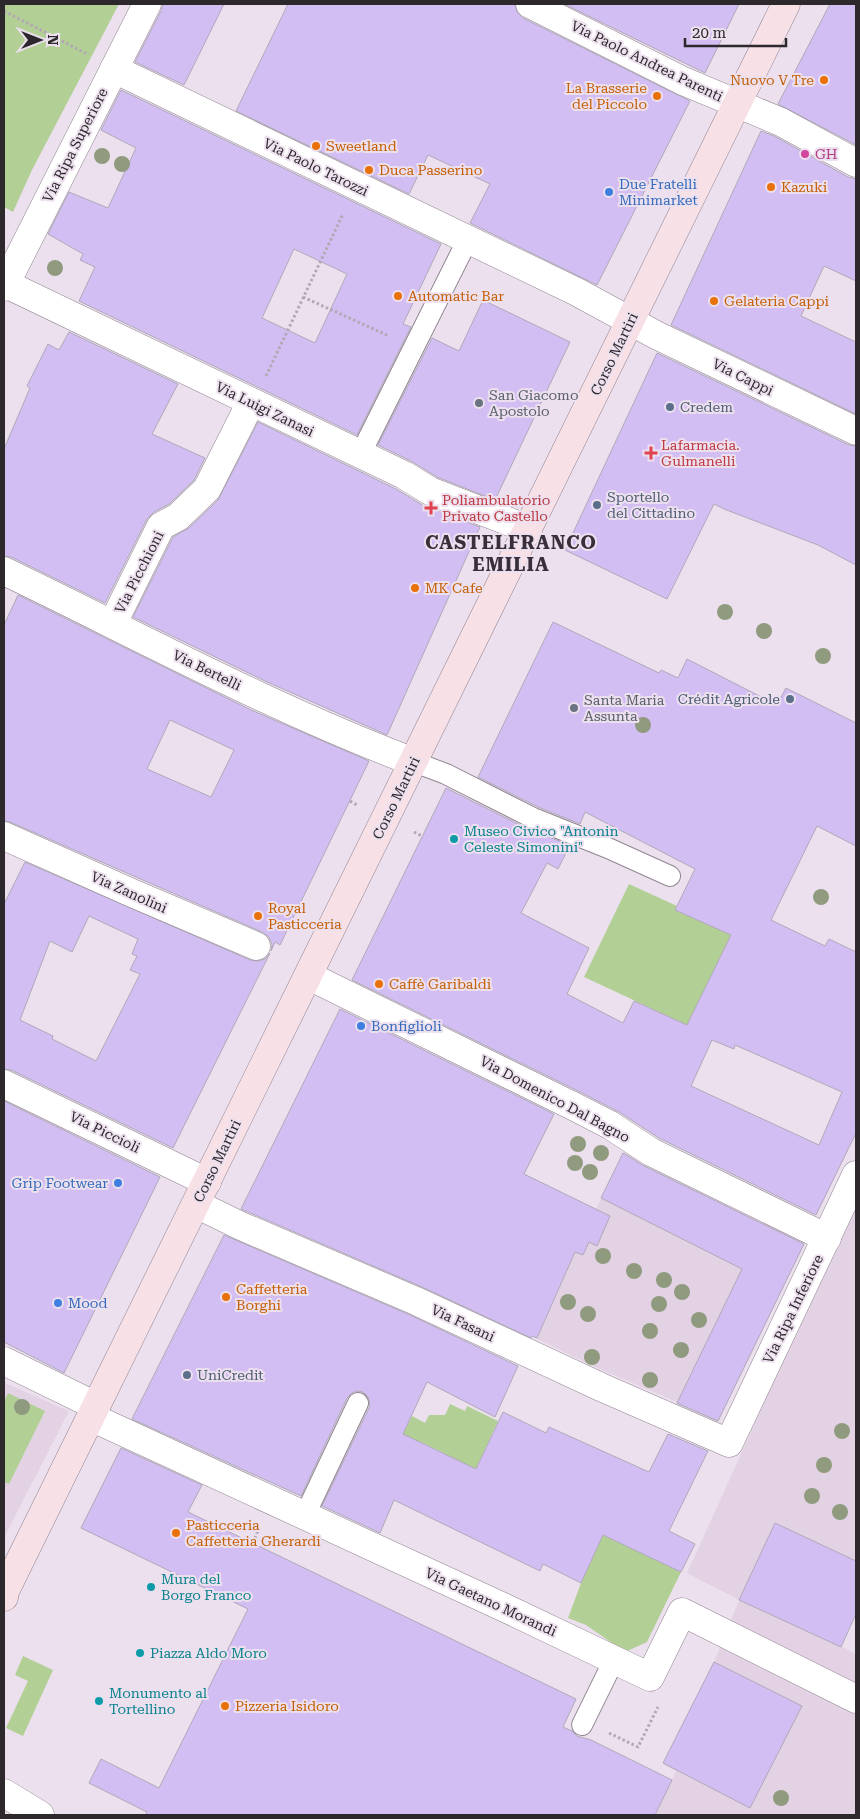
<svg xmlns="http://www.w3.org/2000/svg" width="860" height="1819" font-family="'Roboto Serif',serif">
	<rect width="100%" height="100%" fill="#ede0ee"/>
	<g fill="#e3d2e4">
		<polygon points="624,1152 805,1242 716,1426 675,1407 677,1402 595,1367 537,1339 575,1252"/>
		<polygon points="856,1209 856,1614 841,1646 856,1654 856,1815 655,1815 676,1771 663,1764 714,1662 739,1600 687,1573 772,1386"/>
		<polygon points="5,1383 69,1411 4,1538 4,1386"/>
	</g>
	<g fill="#b2d096">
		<polygon points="4,4 119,4 32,170 13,212 4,207"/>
		<polygon points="629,884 677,906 675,910 731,935 687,1025 584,977"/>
		<polygon points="8,1393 45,1411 9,1484 4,1482 4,1402"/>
		<polygon points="450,1404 465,1411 467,1406 498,1421 473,1475 443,1461 446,1454 419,1441 416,1447 400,1440 412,1416 425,1423 429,1415 445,1415"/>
		<polygon points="603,1535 681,1572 647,1642 625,1652 586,1625 568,1618 581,1583"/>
		<polygon points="23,1656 53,1670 23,1736 6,1728 28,1681 15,1675"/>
	</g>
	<g fill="#d3bef3" stroke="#aea9b8" fill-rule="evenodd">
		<polygon points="163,4 224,4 184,85 135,62 161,11"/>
		<polygon points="288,4 515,4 517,12 523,18 690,101 597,285 470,223 490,184 428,155 409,194 236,111"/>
		<polygon points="564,4 739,4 705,73"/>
		<polygon points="830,4 856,4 856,145 778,104"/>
		<path d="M121,90L441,244L403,324L411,327L357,435L79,301L95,267L80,260L83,254L48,234L69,192L108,208L136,148L101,130ZM294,249L347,274L315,343L262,318Z"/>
		<polygon points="761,131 774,136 848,177 856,179 856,281 824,266 801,316 856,342 856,414 671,325"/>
		<polygon points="483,300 570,342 495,500 437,477 411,461 378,445 432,338 459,351"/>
		<polygon points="69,332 178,384 152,434 205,458 194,480 169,504 154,512 147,519 105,603 11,557 4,556 4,449 30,388 27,386 48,344 59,350"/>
		<polygon points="657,353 849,445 856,446 856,565 818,545 724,509 714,504 667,599 565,550"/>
		<polygon points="258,422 396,489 424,506 480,527 387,735 265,681 133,617 173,537 189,528 218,500"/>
		<path d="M18,595L251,710L369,761L280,945L275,942L271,951L272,945L269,937L262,932L10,822L4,821V625ZM170,720L234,750L211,797L147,769Z"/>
		<path d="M553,622L659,673L661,670L678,678L687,659L777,705L786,688L856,723V846L817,826L771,920L825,946L829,939L856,952V1133L816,1215L659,1138L619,1112L582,1093L352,980L446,788L528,829L570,845L558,869L547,863L521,913L589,948L567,994L623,1023L634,1001L687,1025L731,935L675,910L695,869L585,812L580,824L538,807L478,777ZM712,1040L734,1049L735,1045L842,1092L819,1145L691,1086Z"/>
		<path d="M25,862L250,960L258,961L265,959L270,953L173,1148L11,1070L4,1069V904ZM89,916L138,939L132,954L137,956L130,970L140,974L96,1061L52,1039L53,1036L20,1020L50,941L72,952Z"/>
		<polygon points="340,1009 554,1114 524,1174 610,1216 597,1246 589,1242 583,1255 575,1252 537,1338 532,1336 531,1338 422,1287 241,1209"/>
		<polygon points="4,1101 160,1177 64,1373 4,1342"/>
		<polygon points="623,1153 644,1166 804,1244 718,1421 677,1403 742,1269 601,1198"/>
		<polygon points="224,1235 410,1315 518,1366 495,1417 427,1382 403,1434 476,1469 503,1412 546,1433 549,1427 649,1472 668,1434 708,1451 669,1531 695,1544 681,1572 603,1535 581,1583 543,1564 540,1571 394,1500 380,1533 322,1506 369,1408 370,1403 368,1397 363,1392 357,1391 352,1393 347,1398 301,1496 132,1419"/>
		<polygon points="121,1448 202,1485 188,1512 576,1699 563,1727 572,1731 577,1736 591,1740 672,1780 655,1815 145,1815 147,1812 89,1783 101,1759 159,1788 248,1609 81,1528"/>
		<polygon points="775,1523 856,1561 856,1614 841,1647 739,1600"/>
		<polygon points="714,1662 802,1706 750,1808 663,1763"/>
	</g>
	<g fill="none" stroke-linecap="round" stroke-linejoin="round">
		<g stroke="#918592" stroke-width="22">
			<g id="service">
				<polyline points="360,455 468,239"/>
				<polyline points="414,762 446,774 533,818 608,848 670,876"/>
				<polyline points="305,1515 358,1403"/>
				<polyline points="582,1725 614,1660"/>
			</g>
		</g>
		<g stroke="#918592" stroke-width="29">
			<g id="minor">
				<polyline points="530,4 683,81 781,122 856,163"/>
				<polyline points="114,69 577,292 656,335 856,431"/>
				<polyline points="4,283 404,475 430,491 528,529"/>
				<polyline points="4,287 147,4"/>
				<path d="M4,571C139,636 273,709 414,762"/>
				<polyline points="113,623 161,526 178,517 207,489 251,402"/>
				<polyline points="4,836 132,893 256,946"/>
				<polyline points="309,976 575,1107 610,1125 651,1152 827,1238"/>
				<polyline points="4,1084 207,1182"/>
				<polyline points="196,1204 241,1226 416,1301 603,1388 729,1443 856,1175"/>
				<polyline points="4,1361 96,1406"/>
				<polyline points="91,1417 503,1607 650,1677 682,1612 856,1699"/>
			</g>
		</g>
		<g stroke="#918592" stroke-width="29">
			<polyline id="tertiary" points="4,1793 40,1815"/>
		</g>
		<g stroke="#918592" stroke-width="29">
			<polyline id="secondary" points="4,1597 5,1591 786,4"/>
		</g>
		<g stroke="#b2a8b3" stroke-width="3" stroke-dasharray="2.5 2.5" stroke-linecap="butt">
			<polyline points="4,11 87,54"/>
			<polyline points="303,297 389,336"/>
			<polyline points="266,376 343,214"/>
			<polyline points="350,801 357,805"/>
			<polyline points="414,832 422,836"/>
			<polyline points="253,1543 259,1528"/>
			<polyline points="609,1733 638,1747 658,1707"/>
		</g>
		<use href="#service" stroke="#fff" stroke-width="20"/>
		<use href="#minor" stroke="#fff" stroke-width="28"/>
		<use href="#tertiary" stroke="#fff" stroke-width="28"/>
		<use href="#secondary" stroke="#f7e1e7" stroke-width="28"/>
	</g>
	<g fill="#909a7e">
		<circle cx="102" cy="156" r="8"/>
		<circle cx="122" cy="164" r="8"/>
		<circle cx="55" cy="268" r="8"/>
		<circle cx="725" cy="612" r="8"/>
		<circle cx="764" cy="631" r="8"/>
		<circle cx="823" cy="656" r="8"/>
		<circle cx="643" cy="725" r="8"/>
		<circle cx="821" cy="897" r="8"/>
		<circle cx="578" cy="1144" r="8"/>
		<circle cx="601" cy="1153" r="8"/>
		<circle cx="575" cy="1163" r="8"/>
		<circle cx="590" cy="1172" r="8"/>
		<circle cx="603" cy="1256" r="8"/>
		<circle cx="634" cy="1271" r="8"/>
		<circle cx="664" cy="1280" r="8"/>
		<circle cx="682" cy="1292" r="8"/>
		<circle cx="568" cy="1302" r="8"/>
		<circle cx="659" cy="1304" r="8"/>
		<circle cx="588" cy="1314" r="8"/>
		<circle cx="699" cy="1320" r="8"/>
		<circle cx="650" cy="1331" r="8"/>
		<circle cx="681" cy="1350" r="8"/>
		<circle cx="592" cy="1357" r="8"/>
		<circle cx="650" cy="1380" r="8"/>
		<circle cx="22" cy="1407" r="8"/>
		<circle cx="842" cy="1431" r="8"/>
		<circle cx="824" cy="1465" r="8"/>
		<circle cx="812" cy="1496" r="8"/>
		<circle cx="840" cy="1512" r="8"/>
		<circle cx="781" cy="1798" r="8"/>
	</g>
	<g fill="#e8710a" stroke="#ede0ee" stroke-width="2">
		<circle cx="824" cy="80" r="5"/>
		<circle cx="657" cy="96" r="5"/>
		<circle cx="316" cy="146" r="5"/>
		<circle cx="369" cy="170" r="5"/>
		<circle cx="771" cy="187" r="5"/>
		<circle cx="398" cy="296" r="5"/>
		<circle cx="714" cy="301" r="5"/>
		<circle cx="415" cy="588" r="5"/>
		<circle cx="258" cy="916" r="5"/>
		<circle cx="379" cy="984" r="5"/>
		<circle cx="226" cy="1297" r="5"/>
		<circle cx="176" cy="1533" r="5"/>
		<circle cx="225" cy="1706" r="5"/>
	</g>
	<circle fill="#d1479c" stroke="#ede0ee" stroke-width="2" cx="805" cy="154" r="5"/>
	<g fill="#3f7fe0" stroke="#ede0ee" stroke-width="2">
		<circle cx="609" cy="192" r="5"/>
		<circle cx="361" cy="1026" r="5"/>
		<circle cx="118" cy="1183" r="5"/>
		<circle cx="58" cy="1303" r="5"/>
	</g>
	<g fill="#6b7280" stroke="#ede0ee" stroke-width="2">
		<circle cx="479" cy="403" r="5"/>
		<circle cx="574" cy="708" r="5"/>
	</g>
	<g fill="#5c6f8a" stroke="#ede0ee" stroke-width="2">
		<circle cx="670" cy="407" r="5"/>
		<circle cx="597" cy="505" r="5"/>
		<circle cx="790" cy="699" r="5"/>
		<circle cx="187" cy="1375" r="5"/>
	</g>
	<g fill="#e0444e" stroke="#ede0ee" stroke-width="2">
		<path d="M648.5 445.5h5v5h5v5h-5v5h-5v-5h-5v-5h5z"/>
		<path d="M428.5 500.5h5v5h5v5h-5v5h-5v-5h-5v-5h5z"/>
	</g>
	<g fill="#0f9aa8" stroke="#ede0ee" stroke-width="2">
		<circle cx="454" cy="839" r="5"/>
		<circle cx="151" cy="1587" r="5"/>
		<circle cx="140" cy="1653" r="5"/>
		<circle cx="99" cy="1701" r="5"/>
	</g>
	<g text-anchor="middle" stroke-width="4" stroke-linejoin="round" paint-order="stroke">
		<g font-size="14" fill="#2c282c" stroke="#ede0ee">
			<text transform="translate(647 61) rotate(26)" y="5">Via Paolo Andrea Parenti</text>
			<text transform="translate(75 145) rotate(-63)" y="5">Via Ripa Superiore</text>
			<text transform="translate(316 167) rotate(26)" y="5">Via Paolo Tarozzi</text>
			<text transform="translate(614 354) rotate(-64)" y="5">Corso Martiri</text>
			<text transform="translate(743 377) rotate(26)" y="5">Via Cappi</text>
			<text transform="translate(265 409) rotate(26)" y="5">Via Luigi Zanasi</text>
			<text transform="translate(139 572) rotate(-63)" y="5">Via Picchioni</text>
			<text transform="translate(207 670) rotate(26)" y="5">Via Bertelli</text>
			<text transform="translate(396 798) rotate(-64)" y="5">Corso Martiri</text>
			<text transform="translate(129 892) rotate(24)" y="5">Via Zanolini</text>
			<text transform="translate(555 1099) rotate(28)" y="5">Via Domenico Dal Bagno</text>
			<text transform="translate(105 1132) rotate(26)" y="5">Via Piccioli</text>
			<text transform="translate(217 1161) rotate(-64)" y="5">Corso Martiri</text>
			<text transform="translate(793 1309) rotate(-64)" y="5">Via Ripa Inferiore</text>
			<text transform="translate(463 1323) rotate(25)" y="5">Via Fasani</text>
			<text transform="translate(491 1602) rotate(25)" y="5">Via Gaetano Morandi</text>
		</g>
		<g font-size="14" fill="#c56008" stroke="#ede0ee" text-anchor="start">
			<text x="814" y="85" text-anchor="end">Nuovo V Tre</text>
			<text x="647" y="93" text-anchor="end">La Brasserie<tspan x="647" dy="16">del Piccolo</tspan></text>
			<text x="326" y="151">Sweetland</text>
			<text x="379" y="175">Duca Passerino</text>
			<text x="781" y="192">Kazuki</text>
			<text x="408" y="301">Automatic Bar</text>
			<text x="724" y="306">Gelateria Cappi</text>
			<text x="425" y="593">MK Cafe</text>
			<text x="268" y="913">Royal<tspan x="268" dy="16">Pasticceria</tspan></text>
			<text x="389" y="989">Caffè Garibaldi</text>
			<text x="236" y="1294">Caffetteria<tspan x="236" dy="16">Borghi</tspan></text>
			<text x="186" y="1530">Pasticceria<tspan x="186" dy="16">Caffetteria Gherardi</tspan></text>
			<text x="235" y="1711">Pizzeria Isidoro</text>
		</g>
		<g font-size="14" fill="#b23c85" stroke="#ede0ee" text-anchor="start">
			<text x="815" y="159">GH</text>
		</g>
		<g font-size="14" fill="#366cbe" stroke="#ede0ee" text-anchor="start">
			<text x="619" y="189">Due Fratelli<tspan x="619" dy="16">Minimarket</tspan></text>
			<text x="371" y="1031">Bonfiglioli</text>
			<text x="108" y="1188" text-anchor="end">Grip Footwear</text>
			<text x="68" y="1308">Mood</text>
		</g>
		<g font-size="14" fill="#5b616d" stroke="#ede0ee" text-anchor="start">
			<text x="489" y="400">San Giacomo<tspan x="489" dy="16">Apostolo</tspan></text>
			<text x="584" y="705">Santa Maria<tspan x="584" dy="16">Assunta</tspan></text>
		</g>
		<g font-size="14" fill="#4e5e75" stroke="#ede0ee" text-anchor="start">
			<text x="680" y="412">Credem</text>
			<text x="607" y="502">Sportello<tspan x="607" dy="16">del Cittadino</tspan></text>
			<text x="780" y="704" text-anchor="end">Crédit Agricole</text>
			<text x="197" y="1380">UniCredit</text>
		</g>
		<g font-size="14" fill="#be3a42" stroke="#ede0ee" text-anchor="start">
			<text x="661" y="450">Lafarmacia.<tspan x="661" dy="16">Gulmanelli</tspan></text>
			<text x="442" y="505">Poliambulatorio<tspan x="442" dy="16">Privato Castello</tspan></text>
		</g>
		<g font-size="14" fill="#0d838f" stroke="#ede0ee" text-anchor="start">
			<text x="464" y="836">Museo Civico "Antonin<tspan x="464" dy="16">Celeste Simonini"</tspan></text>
			<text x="161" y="1584">Mura del<tspan x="161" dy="16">Borgo Franco</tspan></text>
			<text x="150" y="1658">Piazza Aldo Moro</text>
			<text x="109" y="1698">Monumento al<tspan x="109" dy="16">Tortellino</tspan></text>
		</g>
		<g font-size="19" font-weight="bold" letter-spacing="1" fill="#392f3a" stroke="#ede0ee">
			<text x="511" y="549">CASTELFRANCO<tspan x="511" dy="22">EMILIA</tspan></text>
		</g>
	</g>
	<rect width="860" height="1819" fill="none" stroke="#2c282c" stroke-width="10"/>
	<g transform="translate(40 40) rotate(90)" stroke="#ede0ee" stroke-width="4" paint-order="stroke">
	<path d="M0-4L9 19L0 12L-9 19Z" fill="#2c282c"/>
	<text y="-8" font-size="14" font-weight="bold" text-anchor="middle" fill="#2c282c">N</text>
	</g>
	<path d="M685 38v8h101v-8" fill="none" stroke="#2c282c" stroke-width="2.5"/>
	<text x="692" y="38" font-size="15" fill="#2c282c" stroke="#ede0ee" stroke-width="4" paint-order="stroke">20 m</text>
</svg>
